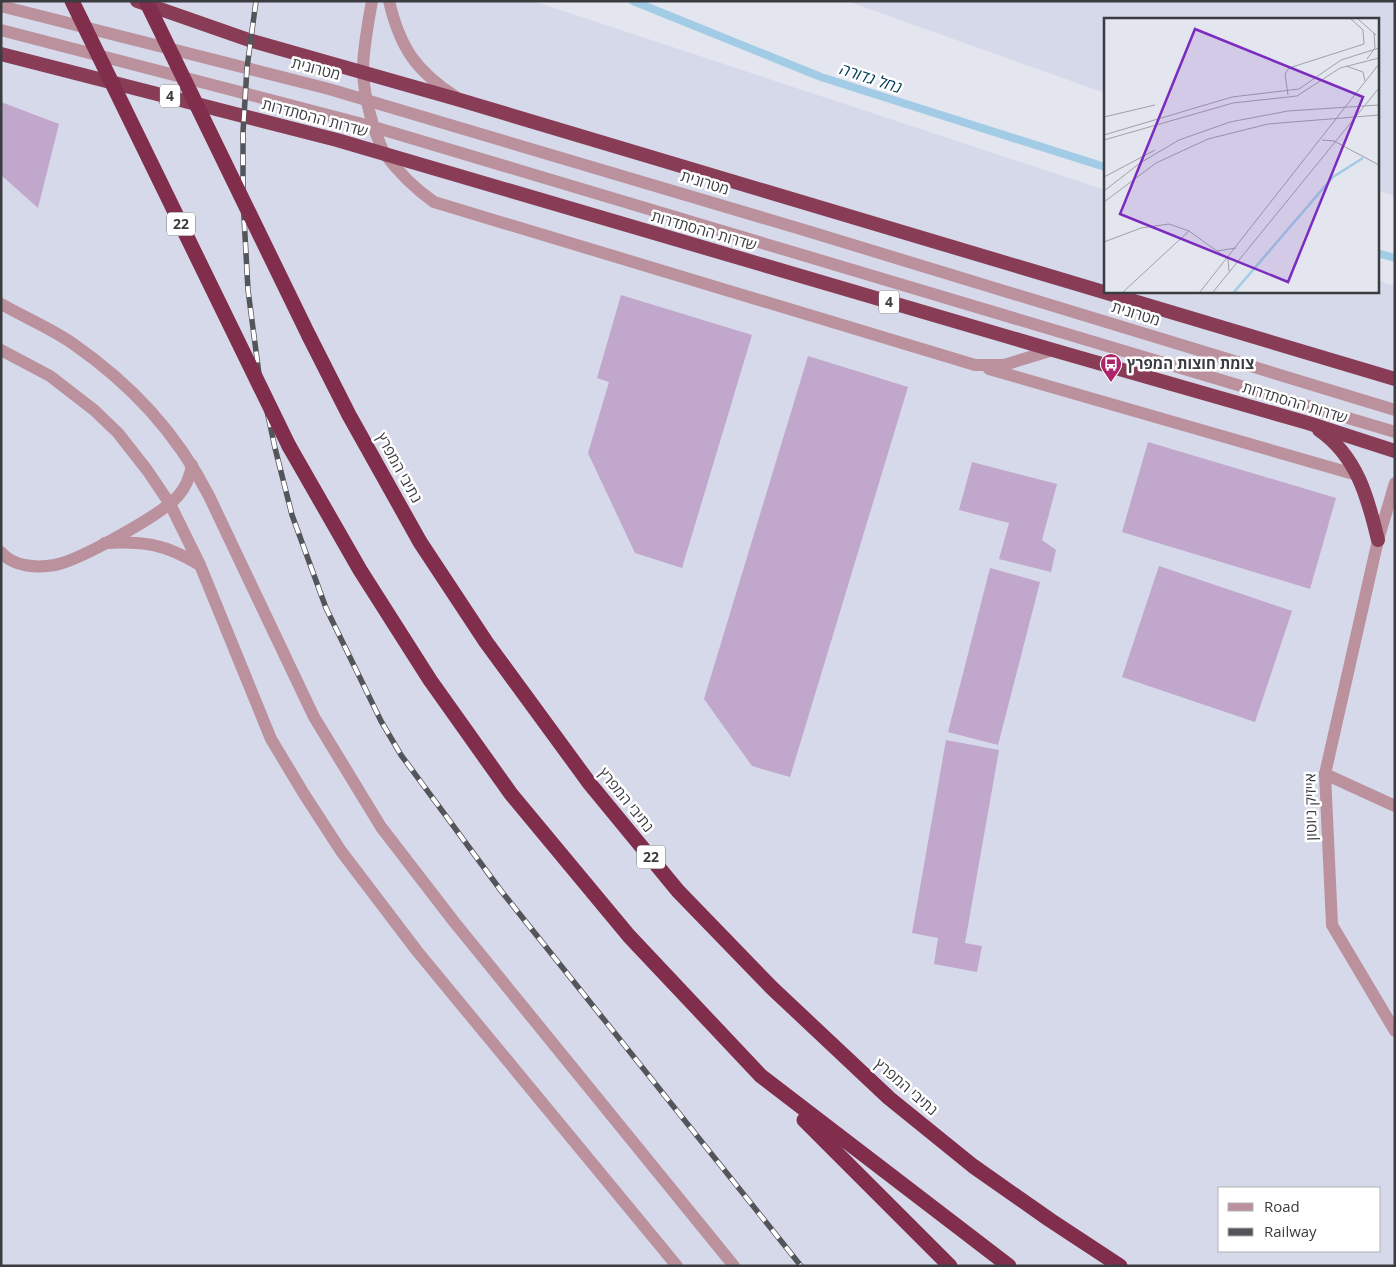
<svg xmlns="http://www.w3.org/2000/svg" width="1396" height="1267" font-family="'Open Sans','Noto Sans Hebrew',sans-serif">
	<rect width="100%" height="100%" fill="#e3e5ef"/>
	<g fill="#d5d9ea" fill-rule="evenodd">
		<path d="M1,1H533L1105,190V291H1377V280L1395,286V1266H1ZM1220,1188H1380V1251H1220Z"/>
		<polygon points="847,1 1395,1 1395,196 1377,190 1377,19 1105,19 1105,93"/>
	</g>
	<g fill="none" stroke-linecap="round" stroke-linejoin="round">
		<g stroke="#a2cce6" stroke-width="8">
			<polyline points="633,1 821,77 1105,167"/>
			<polyline points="1377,253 1395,258"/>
		</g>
	</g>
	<g fill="#c1a7cb">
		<polygon points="1,102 59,124 38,208 1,175"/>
		<polygon points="621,295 752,335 682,568 635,553 588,453 609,382 597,378"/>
		<polygon points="808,356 908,387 790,777 752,766 704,699"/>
		<polygon points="1148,442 1336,498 1310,589 1122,532"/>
		<polygon points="972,462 1057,484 1042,540 1056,550 1051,572 999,559 1009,523 959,510"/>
		<polygon points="1159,566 1292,611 1255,722 1122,677"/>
		<polygon points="990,568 1040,582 998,745 948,732"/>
		<polygon points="946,740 999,750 965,943 982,946 977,972 934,964 938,938 912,933"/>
	</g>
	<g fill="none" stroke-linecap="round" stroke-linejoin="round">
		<g stroke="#bb919d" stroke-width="12">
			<polyline points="1,6 329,89 804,230 1395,410"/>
			<polyline points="1,30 374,127 1395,432"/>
			<path d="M384,153C399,173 414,188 434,202L975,365H1004L1053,350"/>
			<polyline points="989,369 1357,475"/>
		</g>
		<g stroke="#bb919d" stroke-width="12">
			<path d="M372,1C368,24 363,48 363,71C364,98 373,129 384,153"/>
			<path d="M389,1C400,48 416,71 456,97"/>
			<polyline points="1395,483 1378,540 1325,774 1332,925 1395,1031"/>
			<path d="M1,552C13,567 37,568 55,565C80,560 161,515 178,496C186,487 190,477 192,465"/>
			<polyline points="1325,774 1395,806"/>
		</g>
		<g stroke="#bb919d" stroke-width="12">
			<path d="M1,304C24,317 50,328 72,343C131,384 176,432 209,496L314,717L381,827L455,923L734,1266"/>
			<polyline points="1,350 50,376 94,410 118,433 147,470 170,504 200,565 271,739 304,794 341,851 417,951 677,1266"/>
			<path d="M105,543C145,541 165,544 200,565"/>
		</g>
		<g stroke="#883c56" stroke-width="14">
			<polyline points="137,1 249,40 460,100 1395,379"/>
			<polyline points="1,54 337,140 1053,350 1308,423 1395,451"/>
			<path d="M1319,430C1357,456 1368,498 1378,540"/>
		</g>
		<g stroke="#802e4c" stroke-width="15">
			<polyline points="309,336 349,415 420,542 486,642 590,784 678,891 772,988 889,1098 973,1166 1050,1220 1120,1266"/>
			<polyline points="289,446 360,570 430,680 511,794 629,936 761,1076 1009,1266"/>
			<polyline points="804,1120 950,1266"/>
		</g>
		<g stroke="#54555a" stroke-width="5.5">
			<polyline id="rail" points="256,1 247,68 243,132 243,199 248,290 259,374 275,448 292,515 326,608 381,721 401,755 502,892 801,1266"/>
		</g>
		<use href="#rail" stroke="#fff" stroke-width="4" stroke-dasharray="11" stroke-linecap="butt"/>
		<g stroke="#802e4c" stroke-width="15">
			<polyline points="72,1 289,446"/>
			<polyline points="146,1 309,336"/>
		</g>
	</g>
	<defs>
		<g id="bus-pin" transform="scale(1.125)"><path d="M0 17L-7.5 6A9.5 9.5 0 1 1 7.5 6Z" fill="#ac256a" stroke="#fff"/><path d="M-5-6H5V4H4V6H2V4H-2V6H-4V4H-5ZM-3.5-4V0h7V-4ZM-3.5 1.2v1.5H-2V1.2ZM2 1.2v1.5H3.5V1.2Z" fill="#fff"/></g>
	</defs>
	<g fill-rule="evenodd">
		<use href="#bus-pin" x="1111" y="364"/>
	</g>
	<g text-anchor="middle" stroke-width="5" stroke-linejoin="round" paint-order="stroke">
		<g fill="#fff" stroke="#767679" stroke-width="1">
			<rect x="160" y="84.5" width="20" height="23" rx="4"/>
			<rect x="167" y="212.5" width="28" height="23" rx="4"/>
			<rect x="879" y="290.5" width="20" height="23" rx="4"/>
			<rect x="637" y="845.5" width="28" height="23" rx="4"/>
		</g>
		<g font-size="14" font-weight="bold" fill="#3b3c40">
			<text x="170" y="101">4</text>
			<text x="181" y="229">22</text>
			<text x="889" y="307">4</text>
			<text x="651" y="862">22</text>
		</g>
		<g font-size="15" fill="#3b3c40" stroke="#fff">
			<text transform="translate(316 69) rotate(15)" y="5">מטרונית</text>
			<text transform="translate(315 118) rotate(15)" y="5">שדרות ההסתדרות</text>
			<text transform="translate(705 183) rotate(17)" y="5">מטרונית</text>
			<text transform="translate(704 231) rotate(16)" y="5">שדרות ההסתדרות</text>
			<text transform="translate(1136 314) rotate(17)" y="5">מטרונית</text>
			<text transform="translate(1295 403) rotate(17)" y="5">שדרות ההסתדרות</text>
			<text transform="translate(399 468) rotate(61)" y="5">נתיבי המפרץ</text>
			<text transform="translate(626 800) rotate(51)" y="5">נתיבי המפרץ</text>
			<text transform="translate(1311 807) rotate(-91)" y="5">אייזיק ניוטון</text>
			<text transform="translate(906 1087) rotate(41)" y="5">נתיבי המפרץ</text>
		</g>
		<g font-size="15" font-weight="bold" fill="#3b3c40" stroke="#fff" text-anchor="start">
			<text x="1127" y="369">צומת חוצות המפרץ</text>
		</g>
		<g font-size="16" font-style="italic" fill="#013b54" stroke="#fff">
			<text transform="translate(871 78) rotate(18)" y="6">נחל גדורה</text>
		</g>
	</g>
	<g transform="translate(1104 18)">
		<rect width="275" height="275" fill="#e3e5ef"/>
		<path fill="none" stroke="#a2cce6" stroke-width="2.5" d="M130,274L229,159L259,140"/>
		<path fill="none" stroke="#a0a1a9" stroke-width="1" d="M254,1L272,17M263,41L271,30L270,15M242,48L259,54L261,63M184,77L181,56L185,50L260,26L259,12L247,1M0,99L51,87M0,117L128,79L195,71L237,42L275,30M0,122L129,85L193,78L236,50L275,40M218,122L230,123L275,147M0,159L51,132M0,173L36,145L75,122L126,104L184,93L275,87M0,184L52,145L104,121L164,106L275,97M0,224L37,210L65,206L85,213L124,241L125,253M113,233L132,230M19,274L85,213M96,274L275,46M109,274L275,70"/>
		<path fill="#7b2cbf" fill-opacity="0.15" stroke="#7b2cbf" stroke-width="2.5" d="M91,11L259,79L184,264L16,196Z"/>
		<rect width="275" height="275" fill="none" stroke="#3b3c40" stroke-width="2.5"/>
	</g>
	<rect width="1396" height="1267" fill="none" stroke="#3b3c40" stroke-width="5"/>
	<rect x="1218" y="1187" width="162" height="65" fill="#ffffff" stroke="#b1b1b3"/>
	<rect x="1228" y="1203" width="25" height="8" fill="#bb919d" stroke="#b1b1b3"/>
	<text x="1264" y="1212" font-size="15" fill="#3b3c40">Road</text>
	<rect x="1228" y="1228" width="25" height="8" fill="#54555a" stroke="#b1b1b3"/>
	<text x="1264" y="1237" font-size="15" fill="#3b3c40">Railway</text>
</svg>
